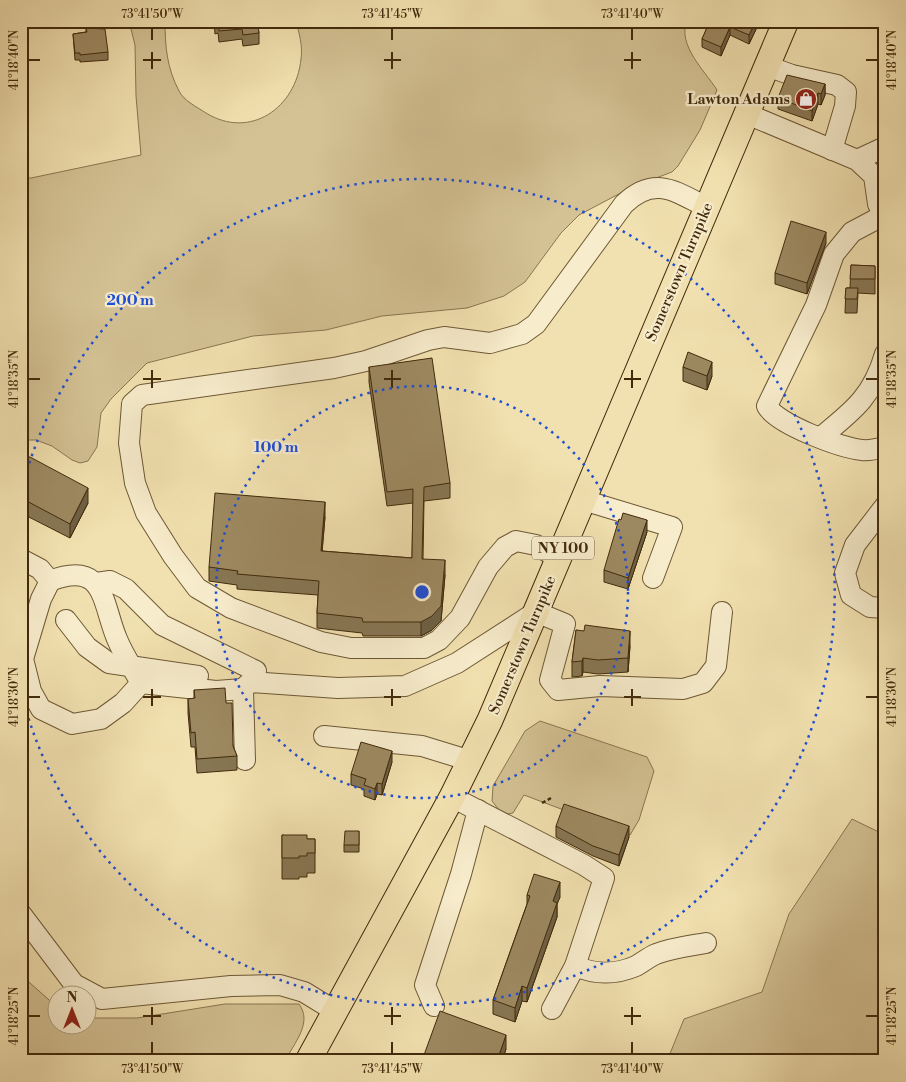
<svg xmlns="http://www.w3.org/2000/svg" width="906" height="1082" font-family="'Libre Bodoni',serif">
	<rect width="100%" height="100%" fill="#f2e1b0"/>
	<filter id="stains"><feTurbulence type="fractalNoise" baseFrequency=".004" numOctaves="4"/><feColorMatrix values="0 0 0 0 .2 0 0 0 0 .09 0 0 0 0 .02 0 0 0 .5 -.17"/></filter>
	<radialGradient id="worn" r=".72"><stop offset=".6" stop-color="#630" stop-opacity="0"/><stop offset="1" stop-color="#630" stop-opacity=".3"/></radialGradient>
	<g fill="#d4c294" stroke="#8a7650">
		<path d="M129,21H165C165,47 167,68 179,91C184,101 197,107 206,113C250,140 296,108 301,59C303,46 299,33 296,21H687C677,45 705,71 717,90L700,130L678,166L672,172L632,187L579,215L561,233L525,282L504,296L467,308L382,316L326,330L253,336L147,363L111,399L101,413L97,447L88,461L80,463L72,460L52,446L36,440H21V178H31L141,155L136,96L135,45Z"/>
		<polygon points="540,721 647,757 654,771 639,820 630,835 524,795 513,813 503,815 492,801 493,786 525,731"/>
		<polygon points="852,819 885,835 885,1061 667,1061 684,1019 762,992 789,914"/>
		<path d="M21,975L57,1007L58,1024H88V1018H137L225,1004H299C313,1023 294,1043 285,1061H21Z"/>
	</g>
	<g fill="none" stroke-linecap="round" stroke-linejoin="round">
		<g stroke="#6d5834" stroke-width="22">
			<g id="minor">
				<polyline points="767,66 792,75 837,85 846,92 845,106 832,150"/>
				<polyline points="747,114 857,160 874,176 878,204 885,217"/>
				<polyline points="857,160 885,147"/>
				<path d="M884,215L852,232L834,254L816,305L767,406C776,424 841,448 862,450C870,451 877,449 885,447"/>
				<path d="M821,437C853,411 873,396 885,354"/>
				<polyline points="583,500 672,527 653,578"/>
				<polyline points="885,506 855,545 845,573 851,595 870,607 885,608"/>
				<path d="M558,558L536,545L516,541L505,547L488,567L460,618L439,640L424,648H351L321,642L231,608L197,588L173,556L146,513L135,483L129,443L132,404L142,395L334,368L366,361L428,340L444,337L490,343L522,334L536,324L624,204C654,175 675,191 706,207"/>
				<polyline points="21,559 40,569 50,581"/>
				<polyline points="96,583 110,581 126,589 162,625 256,671"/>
				<polyline points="66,620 87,647 109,663 198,676"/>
				<path d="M141,683L123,703L101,719L72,724L41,709L31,691L23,659L41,599L50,581C106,559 102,604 117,639C123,654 133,669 141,683L216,691L243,689"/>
				<polyline points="324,736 422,746 471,761"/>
				<polyline points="245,760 243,689 250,682 338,688 405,686 457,663 536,612 565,624 550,680 558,690 600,686 683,689 703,683 716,666 722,612"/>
				<polyline points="452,797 584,865 604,878 575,966 552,1009"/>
				<polyline points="21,914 74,984 102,999 231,986 280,985 304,992 335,1011"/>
				<path d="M575,966C596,975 615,975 636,966C643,962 649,957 656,954C672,948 689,946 706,943"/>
				<polyline points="434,1006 425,985 461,874 478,810"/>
			</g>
		</g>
		<g stroke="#412a0b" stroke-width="27">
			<polyline id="major" points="308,1061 452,797 490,720 786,21"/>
		</g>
		<polyline stroke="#412a0b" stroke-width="2.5" stroke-dasharray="4 2.5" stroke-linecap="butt" points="542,803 551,798"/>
		<use href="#minor" stroke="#f7eccc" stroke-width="20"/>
		<use href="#major" stroke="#f2e1b0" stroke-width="25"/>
	</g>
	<g fill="#877653" stroke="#412a0b">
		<polygon points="214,21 257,21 259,33 259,44 243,46 242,39 219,42 218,33 215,34"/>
		<polygon points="710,21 759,21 759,23 749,44 730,35 721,56 702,47 702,39"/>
		<polygon points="86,28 108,52 108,60 80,62 80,60 75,60 73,34 86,32"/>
		<polygon points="825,84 825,95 821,105 818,104 812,121 778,109 778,98"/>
		<polygon points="826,243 807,294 775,284 775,273"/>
		<polygon points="851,265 875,266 875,294 858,293 857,313 845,313 846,288 850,288"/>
		<polygon points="369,367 450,483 450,498 424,501 423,559 445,575 441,621 432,630 421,636 363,636 362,633 317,628 317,613 318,595 237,589 237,585 209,581 209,567 325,517 322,551 412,558 413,503 387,506 369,382"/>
		<polygon points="683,367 712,376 707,390 683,381"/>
		<polygon points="21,456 88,503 70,538 21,513"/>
		<polygon points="647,532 628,589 604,582 604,570"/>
		<polygon points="576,630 630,646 628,672 598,674 583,672 582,676 572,677 572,662"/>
		<polygon points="194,690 226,703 233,746 237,756 237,770 197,773 195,747 191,747 188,713 188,699 194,699"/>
		<polygon points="392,762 382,795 377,794 375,800 364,796 364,789 351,785 351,774"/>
		<polygon points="556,826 629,837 619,866 593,856 556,837"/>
		<polygon points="359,831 359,852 344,852 344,845"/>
		<polygon points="282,835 307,839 315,839 315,873 307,873 307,877 299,877 299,879 282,879"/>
		<polygon points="527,895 560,897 557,904 557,917 527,1002 522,1001 515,1022 493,1014 493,1000 527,904"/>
		<polygon points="506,1049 502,1061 424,1061 424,1055"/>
	</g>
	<g fill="#6e6044" stroke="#412a0b">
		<polygon points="756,21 759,21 759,23 749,44 749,35"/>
		<polygon points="730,27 730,35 721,56 721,47"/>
		<polygon points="825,84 825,95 821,105 821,94"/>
		<polygon points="818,93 818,104 812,121 812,111"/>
		<polygon points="826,232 826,243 807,294 807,283"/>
		<polygon points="712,362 712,376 707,390 707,376"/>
		<polygon points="88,488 88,503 70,538 70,524"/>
		<polygon points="325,502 325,517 321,565 321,551"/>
		<polygon points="647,520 647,532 628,589 628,578"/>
		<polygon points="445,560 445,575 441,621 432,630 421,636 421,622"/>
		<polygon points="630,631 630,646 628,672 628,658"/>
		<polygon points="583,658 583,672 582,676 582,661"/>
		<polygon points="392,751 392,762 382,795 382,784"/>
		<polygon points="377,783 377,794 375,800 375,789"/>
		<polygon points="629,826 629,837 619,866 619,855"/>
		<polygon points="560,882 560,897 557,904 557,917 527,1002 527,988 553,901"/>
		<polygon points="522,986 522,1001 515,1022 515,1008"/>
		<polygon points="506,1035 506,1049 502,1061 497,1061"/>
	</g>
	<g fill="#9d8961" stroke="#412a0b">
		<polygon points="215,21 257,21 259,33 243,35 242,29 219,31 218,22 215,23"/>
		<polygon points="710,21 756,21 749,35 730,27 721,47 702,39"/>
		<polygon points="86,28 105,29 108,52 80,55 80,53 75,53 73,34 87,32"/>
		<polygon points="787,75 825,84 821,94 818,93 812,111 778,98"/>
		<polygon points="791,221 826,232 807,283 775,273"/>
		<polygon points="851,265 875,266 875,279 850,279"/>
		<polygon points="846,288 858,288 857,299 845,299"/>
		<polygon points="688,352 712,362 707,376 683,367"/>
		<polygon points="432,358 450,483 424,487 422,559 445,560 441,606 432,616 421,622 363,622 362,618 317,613 319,581 237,574 238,571 209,567 215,493 325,502 321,551 412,558 413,489 387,492 369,367"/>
		<polygon points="21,456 30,457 88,488 70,524 21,498"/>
		<polygon points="623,513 647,520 628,578 604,570 619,519 621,520"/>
		<polygon points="585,625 630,631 628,658 598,660 583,658 582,661 572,662 576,630 584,631"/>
		<polygon points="225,688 226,703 232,703 233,746 237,756 197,759 195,732 191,733 188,699 195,698 194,690"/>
		<polygon points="361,742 392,751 382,784 377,783 375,789 364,785 366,779 351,774"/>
		<polygon points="564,804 629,826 619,855 593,846 556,826"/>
		<polygon points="345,831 359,831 359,845 344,845"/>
		<polygon points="282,835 307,835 307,839 315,839 315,853 307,853 307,856 299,856 299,858 282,858"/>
		<polygon points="534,874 560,882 553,901 557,903 527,988 522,986 515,1008 493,1000 530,896 527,895"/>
		<polygon points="440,1011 506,1035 497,1061 440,1061 424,1055"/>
	</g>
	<path fill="none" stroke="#412a0b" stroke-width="2" d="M152,28V40M392,28V40M632,28V40M152,52V69M392,52V69M632,52V69M28,60H40M143,60H161M384,60H401M624,60H641M866,60H878M152,370V388M392,370V388M632,370V388M28,379H40M143,379H161M384,379H401M624,379H641M866,379H878M152,689V706M392,689V706M632,689V706M28,697H40M143,697H161M384,697H401M624,697H641M866,697H878M152,1007V1025M392,1007V1025M632,1007V1025M28,1016H40M143,1016H161M384,1016H401M624,1016H641M866,1016H878M152,1042V1054M392,1042V1054M632,1042V1054"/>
	<g fill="none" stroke="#1d4ed8" stroke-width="2.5" stroke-dasharray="2.5 5">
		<circle cx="422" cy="592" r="206"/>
		<path d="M21 492A413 413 0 1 1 21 692"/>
	</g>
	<defs>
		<g id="shop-disc" transform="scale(1.125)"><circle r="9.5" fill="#8f2418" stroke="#f7eccc"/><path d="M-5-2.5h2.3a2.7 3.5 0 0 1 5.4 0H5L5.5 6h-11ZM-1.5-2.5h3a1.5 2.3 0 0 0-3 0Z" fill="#fff"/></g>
	</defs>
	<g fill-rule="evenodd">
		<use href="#shop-disc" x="806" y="99"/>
	</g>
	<g text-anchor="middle" stroke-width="4.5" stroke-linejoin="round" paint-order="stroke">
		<rect fill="#f7eccc" stroke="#786445" stroke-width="1" x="532" y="536.5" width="62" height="23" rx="4"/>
		<g font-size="14" font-weight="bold" fill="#412a0b">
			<text x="563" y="553">NY 100</text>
		</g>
		<g font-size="15" font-weight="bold" fill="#412a0b" stroke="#f7eccc" text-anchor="end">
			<text x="790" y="104">Lawton Adams</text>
		</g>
		<g font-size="15" fill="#412a0b" stroke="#f7eccc">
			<text transform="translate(679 272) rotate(-67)" y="5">Somerstown Turnpike</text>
			<text transform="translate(522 645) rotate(-67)" y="5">Somerstown Turnpike</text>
		</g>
	</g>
	<circle cx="422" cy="592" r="8" fill="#1d4ed8" stroke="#f7eccc" stroke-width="2.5"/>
	<g font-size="15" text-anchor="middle" font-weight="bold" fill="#1d4ed8" stroke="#f7eccc" stroke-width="4.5" stroke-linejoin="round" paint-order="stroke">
		<text x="130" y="305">200 m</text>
		<text x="276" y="452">100 m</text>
	</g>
	<rect width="906" height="1082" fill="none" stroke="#f2e1b0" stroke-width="55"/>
	<g transform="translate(72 1010)"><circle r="24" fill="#f7eccc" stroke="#ae9e7f"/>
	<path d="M0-4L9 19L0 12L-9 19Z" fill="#8f2418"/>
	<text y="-8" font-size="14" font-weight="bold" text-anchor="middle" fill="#412a0b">N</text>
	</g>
	<rect x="28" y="28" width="850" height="1026" fill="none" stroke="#412a0b" stroke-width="2"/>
	<g font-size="12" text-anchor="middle" fill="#412a0b">
		<text x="152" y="18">73°41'50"W</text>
		<text x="392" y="18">73°41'45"W</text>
		<text x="632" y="18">73°41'40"W</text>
		<text transform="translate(14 60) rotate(-90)" y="4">41°18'40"N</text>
		<text transform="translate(892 60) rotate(-90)" y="4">41°18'40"N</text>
		<text transform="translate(14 379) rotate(-90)" y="4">41°18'35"N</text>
		<text transform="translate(892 379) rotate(-90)" y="4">41°18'35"N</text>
		<text transform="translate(14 697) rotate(-90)" y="4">41°18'30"N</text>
		<text transform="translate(892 697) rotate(-90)" y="4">41°18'30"N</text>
		<text transform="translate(14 1016) rotate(-90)" y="4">41°18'25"N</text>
		<text transform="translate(892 1016) rotate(-90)" y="4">41°18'25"N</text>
		<text x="152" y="1073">73°41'50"W</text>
		<text x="392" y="1073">73°41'45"W</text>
		<text x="632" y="1073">73°41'40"W</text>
	</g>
	<rect width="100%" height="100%" filter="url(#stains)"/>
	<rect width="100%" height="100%" fill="url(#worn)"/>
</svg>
